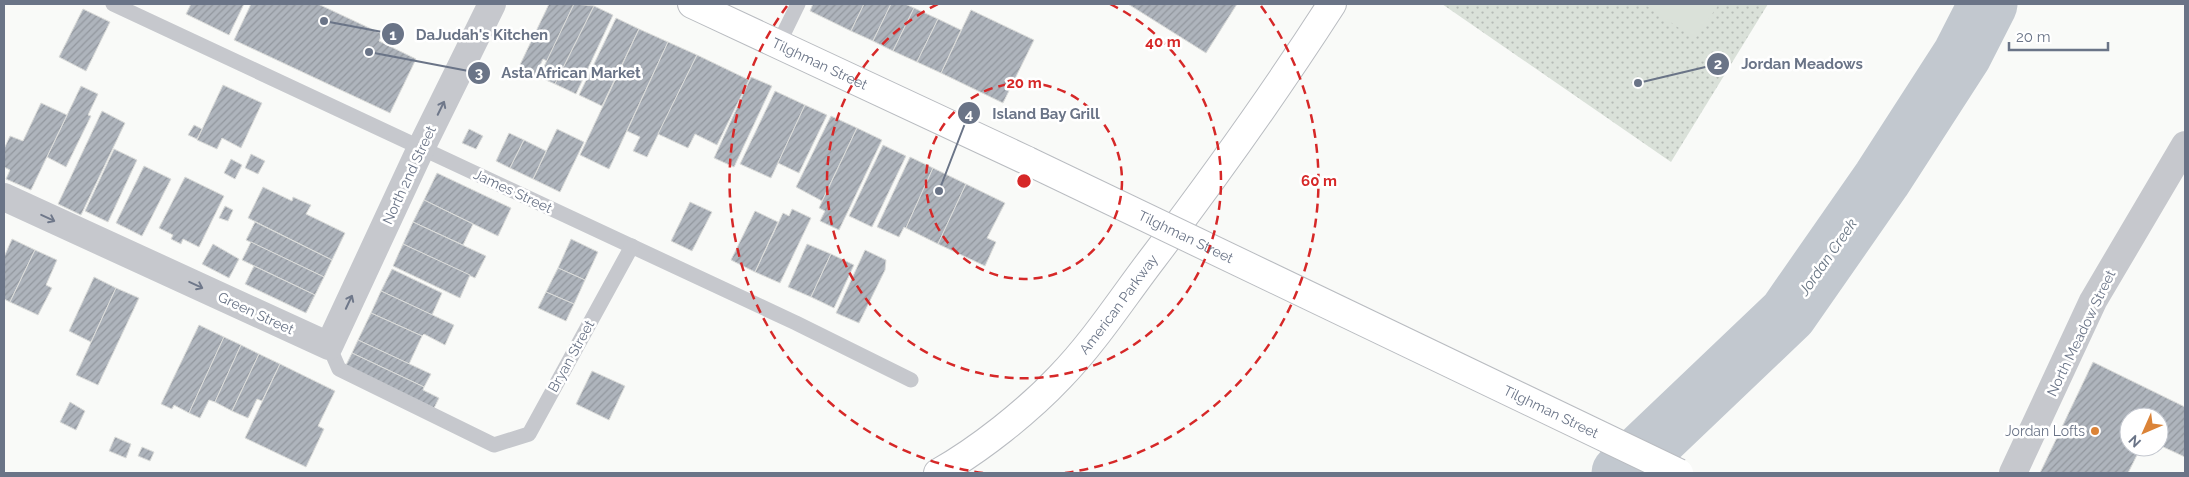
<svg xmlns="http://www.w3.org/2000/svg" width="2189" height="477" font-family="Raleway,sans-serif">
	<defs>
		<pattern id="park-dots" width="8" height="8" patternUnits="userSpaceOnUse" patternTransform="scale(1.25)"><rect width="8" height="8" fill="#dae1d9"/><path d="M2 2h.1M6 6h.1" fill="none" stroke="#b5bbb6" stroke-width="1.8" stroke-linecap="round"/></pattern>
		<pattern id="building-hatch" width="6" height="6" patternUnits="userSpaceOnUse" patternTransform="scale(1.25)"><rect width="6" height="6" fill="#aeb4bc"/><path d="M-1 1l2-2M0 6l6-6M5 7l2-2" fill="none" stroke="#92979e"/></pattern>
	</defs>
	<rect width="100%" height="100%" fill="#f9faf8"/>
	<polygon fill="url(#park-dots)" points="1442,4 1768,4 1671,162"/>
	<polygon fill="#dae1d9" points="1644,4 1719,4 1695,39"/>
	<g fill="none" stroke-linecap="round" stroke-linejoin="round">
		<polyline stroke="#c2c8cf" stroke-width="59" points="1621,473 1788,314 1882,179 1962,55 1988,4"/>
	</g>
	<g fill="url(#building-hatch)" stroke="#dbdcda">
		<polygon points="191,4 244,4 229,35 186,14"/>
		<polygon points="251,4 318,4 382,34 379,41 416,59 390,113 234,40"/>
		<polygon points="549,4 574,4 547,61 543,59 534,78 517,71"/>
		<polygon points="574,4 594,6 555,84 539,77"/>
		<polygon points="813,4 864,4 851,31 810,11"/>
		<polygon points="864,4 891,4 873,41 851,31"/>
		<polygon points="891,4 905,4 914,8 893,51 873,41"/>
		<polygon points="1128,4 1237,4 1206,53"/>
		<polygon points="594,6 613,15 576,94 555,84"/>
		<polygon points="914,8 938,19 917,62 893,51"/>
		<polygon points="83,9 110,22 86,71 59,57"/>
		<polygon points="971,10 1034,40 1003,103 941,73"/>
		<polygon points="616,18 639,29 602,106 579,95"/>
		<polygon points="938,19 961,30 941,73 917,62"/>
		<polygon points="639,29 668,42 609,169 580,155"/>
		<polygon points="668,42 697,55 647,157 633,151 640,137 627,131"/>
		<polygon points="697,55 749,80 717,145 695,134 688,148 658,134"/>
		<polygon points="751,77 772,86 734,167 714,158"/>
		<polygon points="223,85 262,103 241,148 222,138 217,149 197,140"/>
		<polygon points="81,86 98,94 88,115 91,116 66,167 47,157"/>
		<polygon points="775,91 805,105 771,178 740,164"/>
		<polygon points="41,103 67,115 31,190 6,179 10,170 4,167 4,149 10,136 23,141"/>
		<polygon points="805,105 827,115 799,173 778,163"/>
		<polygon points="102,111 125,123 81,215 58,204"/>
		<polygon points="831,116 857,128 822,201 796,187"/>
		<polygon points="194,125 202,129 197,139 188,135"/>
		<polygon points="857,128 882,140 839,230 820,221 825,211 819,208"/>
		<polygon points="469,129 483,136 476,149 462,143"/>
		<polygon points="557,129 584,142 560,192 533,179"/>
		<polygon points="509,133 524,140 510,168 496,161"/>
		<polygon points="524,140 546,151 533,179 510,168"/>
		<polygon points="883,145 906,156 872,227 849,216"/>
		<polygon points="114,149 137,160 108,222 85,211"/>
		<polygon points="251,154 265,161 258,174 245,168"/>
		<polygon points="910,157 933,168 906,228 904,227 899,237 877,227"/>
		<polygon points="231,159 242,165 235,179 224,173"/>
		<polygon points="144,166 171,179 142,236 116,223"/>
		<polygon points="933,168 966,184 938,244 906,228"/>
		<polygon points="437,173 511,208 498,236 424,200"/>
		<polygon points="185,177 224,196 199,247 183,239 181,244 171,239 173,235 159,228"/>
		<polygon points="966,184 1005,203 987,238 996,242 985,266 938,244"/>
		<polygon points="263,187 292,201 293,197 311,205 306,214 345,233 332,260 248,218"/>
		<polygon points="424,200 473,224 463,245 413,222"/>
		<polygon points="690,202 712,212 692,251 671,241"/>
		<polygon points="225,206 233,210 228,221 219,218"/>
		<polygon points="792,209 811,218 780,283 755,272 783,213 789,216"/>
		<polygon points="755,211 778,222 755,272 731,260"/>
		<polygon points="255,222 332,260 324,277 246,240"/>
		<polygon points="413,222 486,256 475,278 403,244"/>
		<polygon points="12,239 35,250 10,302 4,299 4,257"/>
		<polygon points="571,239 598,252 585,280 558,268"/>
		<polygon points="251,242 324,277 315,295 242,260"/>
		<polygon points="213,244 239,259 229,278 202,264"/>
		<polygon points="403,244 470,275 460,298 393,266"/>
		<polygon points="807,244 831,254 811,297 788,287"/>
		<polygon points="35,250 57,260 46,285 52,288 38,315 10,302"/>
		<polygon points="865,250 886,260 885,270 859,323 836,313"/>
		<polygon points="831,254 854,265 834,308 811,297"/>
		<polygon points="254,266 315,295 306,313 245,284"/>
		<polygon points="558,268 585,280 574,304 546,292"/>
		<polygon points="392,269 442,293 432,315 381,291"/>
		<polygon points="94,277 116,288 91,342 69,331"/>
		<polygon points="116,288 139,298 98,385 76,375"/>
		<polygon points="381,291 454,325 445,345 424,334 422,336 371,313"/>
		<polygon points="546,292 574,304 566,321 538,308"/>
		<polygon points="371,313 422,336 409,364 358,340"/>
		<polygon points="199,325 224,337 189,413 174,405 172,409 161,404"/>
		<polygon points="224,337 241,345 215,402 209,400 200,418 189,413"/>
		<polygon points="358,340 431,374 424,387 352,353"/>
		<polygon points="241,345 259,354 232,411 215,402"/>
		<polygon points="352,353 424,387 423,390 439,398 434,408 345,367"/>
		<polygon points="259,354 280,364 262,401 257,399 248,418 232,411"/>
		<polygon points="2093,362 2185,407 2185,457 2159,445 2159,417 2129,417 2129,447 2141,447 2128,473 2040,473"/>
		<polygon points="280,364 335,391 318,426 324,429 306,467 245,438"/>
		<polygon points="592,371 625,386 609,420 576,404"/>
		<polygon points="70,402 85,411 76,430 60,422"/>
		<polygon points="115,437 131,444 126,458 109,451"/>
		<polygon points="142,447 154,452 150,461 138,456"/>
	</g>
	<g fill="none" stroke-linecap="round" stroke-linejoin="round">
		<g stroke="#b9bcc1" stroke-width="30">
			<g id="primary">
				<path id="s1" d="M692,4L1028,161"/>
				<path id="s2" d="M938,473C979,450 1028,411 1060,377C1095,341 1123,297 1153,258C1216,175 1276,91 1332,4"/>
			</g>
		</g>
		<g stroke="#c6c8cd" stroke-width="15">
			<polyline points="113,4 796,323 911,380"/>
			<polyline points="779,43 798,4"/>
			<polyline points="329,346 339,369 494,445 529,434 632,246"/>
		</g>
		<g stroke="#c6c8cd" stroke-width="28">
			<polyline points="4,197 329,346 421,148 492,4"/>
			<polyline points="2013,473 2093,301 2185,145"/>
		</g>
		<use href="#primary" stroke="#fff" stroke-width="28"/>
		<g stroke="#b9bcc1" stroke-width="30" stroke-linecap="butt">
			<g id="primary-bridge">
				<path id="s3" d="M1028,161L1679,473"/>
			</g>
		</g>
		<use href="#primary-bridge" stroke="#fff" stroke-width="28"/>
	</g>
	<defs><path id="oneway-shaft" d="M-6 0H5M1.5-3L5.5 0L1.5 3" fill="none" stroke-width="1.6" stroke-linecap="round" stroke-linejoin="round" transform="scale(1.25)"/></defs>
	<g stroke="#6f788a">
		<use href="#oneway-shaft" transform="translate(441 108) rotate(-64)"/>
		<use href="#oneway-shaft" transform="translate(48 218) rotate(25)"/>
		<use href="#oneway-shaft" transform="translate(196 285) rotate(25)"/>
		<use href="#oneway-shaft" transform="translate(349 302) rotate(-65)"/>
	</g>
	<g fill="none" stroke="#d62828" stroke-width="2.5" stroke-dasharray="9 6">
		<circle cx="1024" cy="181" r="98"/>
		<path d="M1110 4A197 197 0 1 1 938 4"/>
		<path d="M983 473A295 295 0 0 1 787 6M1261 6A295 295 0 0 1 1065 473"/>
	</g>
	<circle fill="#db8337" stroke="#fff" stroke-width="2" cx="2095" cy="431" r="5"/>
	<g text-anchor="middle" stroke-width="5" stroke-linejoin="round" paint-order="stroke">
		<g font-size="14" fill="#6a7487" stroke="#fff">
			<text dy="5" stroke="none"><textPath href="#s1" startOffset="141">Tilghman Street</textPath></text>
			<text transform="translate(409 175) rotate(-65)" y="5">North 2nd Street</text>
			<text transform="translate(513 191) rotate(25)" y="5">James Street</text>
			<text dy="5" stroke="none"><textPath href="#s3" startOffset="175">Tilghman Street</textPath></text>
			<text dy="5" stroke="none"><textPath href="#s2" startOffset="249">American Parkway</textPath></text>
			<text transform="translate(256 313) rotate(25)" y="5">Green Street</text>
			<text transform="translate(2081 333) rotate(-64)" y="5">North Meadow Street</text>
			<text transform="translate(571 356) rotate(-61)" y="5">Bryan Street</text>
			<text dy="5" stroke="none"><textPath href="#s3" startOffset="580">Tilghman Street</textPath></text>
		</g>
		<g font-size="14" fill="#6a7487" stroke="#fff" text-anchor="end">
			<text x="2085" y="436">Jordan Lofts</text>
		</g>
		<g font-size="15" font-style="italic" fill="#677482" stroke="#fff">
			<text transform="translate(1828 257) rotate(-55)" y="5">Jordan Creek</text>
		</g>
	</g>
	<circle cx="1024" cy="181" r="8" fill="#d62828" stroke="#fff" stroke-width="2.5"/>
	<g font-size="15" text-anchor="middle" font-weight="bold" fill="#d62828" stroke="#fff" stroke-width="5" stroke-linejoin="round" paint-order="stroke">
		<text x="1163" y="47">40 m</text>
		<text x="1024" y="88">20 m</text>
		<text x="1319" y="186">60 m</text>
	</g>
	<path fill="none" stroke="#6a7487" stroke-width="2" d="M324 21L393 34M1638 83L1718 64M369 52L479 73M939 191L969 113"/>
	<g fill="#6a7487" stroke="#fff" stroke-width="2">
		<circle cx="324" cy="21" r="5"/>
		<circle cx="1638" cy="83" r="5"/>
		<circle cx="369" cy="52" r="5"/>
		<circle cx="939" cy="191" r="5"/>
		<circle cx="393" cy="34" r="12"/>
		<circle cx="1718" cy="64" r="12"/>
		<circle cx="479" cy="73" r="12"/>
		<circle cx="969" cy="113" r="12"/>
	</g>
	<g font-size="15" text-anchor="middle" font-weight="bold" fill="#fff">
		<text x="393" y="40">1</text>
		<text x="1718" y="69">2</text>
		<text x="479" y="78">3</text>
		<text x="969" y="119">4</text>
	</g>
	<g font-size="15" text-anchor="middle" font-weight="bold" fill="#6a7487" stroke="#fff" stroke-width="5" stroke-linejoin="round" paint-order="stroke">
		<text x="482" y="40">DaJudah's Kitchen</text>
		<text x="1802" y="69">Jordan Meadows</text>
		<text x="571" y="78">Asta African Market</text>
		<text x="1046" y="119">Island Bay Grill</text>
	</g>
	<rect width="2189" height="477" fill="none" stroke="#6a7487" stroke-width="10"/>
	<g transform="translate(2144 432) rotate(225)"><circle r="24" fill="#ffffff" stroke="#c3c7cf"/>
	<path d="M0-4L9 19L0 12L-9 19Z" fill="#db8337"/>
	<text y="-8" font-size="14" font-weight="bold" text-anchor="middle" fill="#6a7487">N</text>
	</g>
	<path d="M2009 42v8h99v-8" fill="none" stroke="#6a7487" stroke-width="2.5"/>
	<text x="2016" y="42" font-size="15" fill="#6a7487" stroke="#ffffff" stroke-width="4" paint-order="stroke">20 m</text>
</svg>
